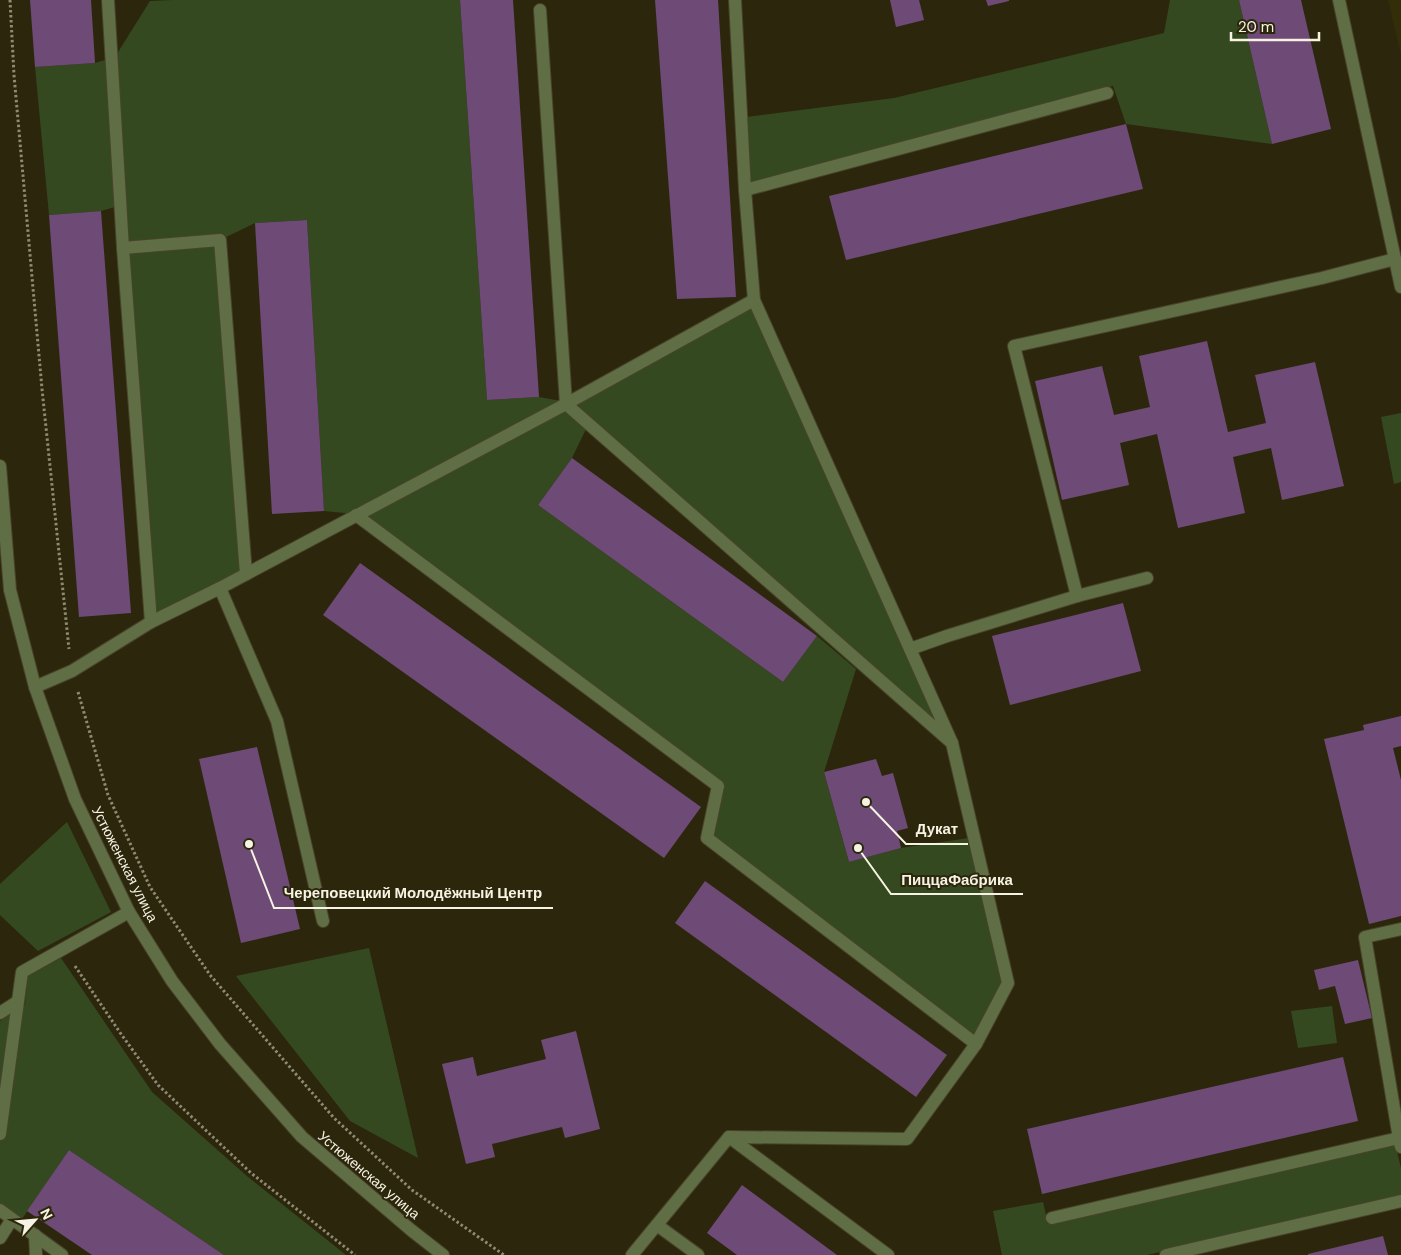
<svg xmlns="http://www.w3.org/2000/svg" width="1401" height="1255" font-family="'DM Sans',sans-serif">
	<rect width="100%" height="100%" fill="#2c270c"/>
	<polygon fill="#332d09" points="1388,0 1401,0 1401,55"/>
	<g fill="#354921">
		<polygon points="173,0 460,0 487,400 539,397 561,401 587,427 572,458 538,505 783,682 817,636 856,669 824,772 849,862 901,848 969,838 1003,982 975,1036 712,837 723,784 365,515 324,511 307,220 255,223 220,240 246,574 151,622 115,207 101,211 49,215 35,67 95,63 115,57 150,1"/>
		<polygon points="1170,0 1239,0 1272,144 1126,124 1113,86 749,183 746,117 894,98 1164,33"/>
		<polygon points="751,307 935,720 574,405"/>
		<polygon points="1401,413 1401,482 1394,484 1381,417"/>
		<polygon points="67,822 111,912 38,951 0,915 0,884"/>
		<polygon points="369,948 418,1158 350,1121 236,976"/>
		<polygon points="61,958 152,1092 248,1177 346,1255 224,1255 69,1150 22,1219 0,1203 0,1021 25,1005 28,976"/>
		<polygon points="1332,1006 1337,1043 1298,1048 1291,1011"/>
		<polygon points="1395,1143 1401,1168 1401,1197 1147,1255 1002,1255 993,1211 1043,1202 1048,1224"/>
	</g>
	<g fill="#6e4a76">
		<polygon points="30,0 91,0 95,63 35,67"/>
		<polygon points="460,0 513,0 539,397 487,400"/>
		<polygon points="655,0 718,0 736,297 677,299"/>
		<polygon points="890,0 919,0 924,20 896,27"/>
		<polygon points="986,0 1009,0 1009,1 988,6"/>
		<polygon points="1239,0 1301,0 1331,129 1272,144"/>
		<polygon points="1126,124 1143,189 846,260 829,196"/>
		<polygon points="101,211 131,613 79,617 49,215"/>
		<polygon points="307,220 324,511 272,514 255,223"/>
		<polygon points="1207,341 1228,432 1266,423 1255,375 1315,362 1344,486 1282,500 1271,448 1233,457 1245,513 1178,528 1157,434 1120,443 1129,485 1062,500 1035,381 1102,366 1114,415 1150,407 1139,356"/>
		<polygon points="572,458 817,636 783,682 538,505"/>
		<polygon points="360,563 701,807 664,858 323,615"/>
		<polygon points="1123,603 1141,671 1010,705 992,636"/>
		<polygon points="1401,716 1401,746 1393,748 1401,780 1401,916 1369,924 1324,739 1364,730 1363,725"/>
		<polygon points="257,747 300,929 241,943 199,759"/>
		<polygon points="876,759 882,776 893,773 908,828 897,831 901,848 849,862 824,772"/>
		<polygon points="705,881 947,1055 916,1097 675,923"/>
		<polygon points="1358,960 1372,1018 1345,1024 1335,986 1319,990 1314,970"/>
		<polygon points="576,1031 600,1129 565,1138 562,1127 492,1144 495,1157 466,1164 442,1064 473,1057 477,1076 546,1059 541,1040"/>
		<polygon points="1343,1057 1358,1121 1042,1194 1027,1129"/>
		<polygon points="69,1150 224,1255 92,1255 27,1211"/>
		<polygon points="742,1185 837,1255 737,1255 707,1233"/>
		<polygon points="1383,1236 1388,1255 1308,1255 1308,1254"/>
	</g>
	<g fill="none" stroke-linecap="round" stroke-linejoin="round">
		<g stroke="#48442a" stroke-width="14">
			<g id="lane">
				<polyline points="108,0 123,248 151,622"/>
				<polyline points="735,0 745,190 754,300"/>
				<polyline points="1339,0 1401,287"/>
				<polyline points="540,10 566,404 952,743 1008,983 976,1044"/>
				<polyline points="745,190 1107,93"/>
				<polyline points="123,248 220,240 246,574"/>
				<polyline points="356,515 718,786 707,838 976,1044 907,1139 729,1137 632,1255"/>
				<polyline points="220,588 277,721 323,921"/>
				<polyline points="1077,596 1147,578"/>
				<polyline points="910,649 947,636 1077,596 1014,346 1322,278 1395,259"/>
				<polyline points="35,687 72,671 151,622 220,588 566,404 754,300 952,743"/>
				<polyline points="0,1013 17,1002"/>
				<polyline points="0,1134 22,972 129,912"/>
				<polyline points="729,1137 888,1255"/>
				<polyline points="1399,1138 1365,937 1401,929"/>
				<polyline points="0,1210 62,1255"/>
				<polyline points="1052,1218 1399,1138 1401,1147"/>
				<polyline points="657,1225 698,1255"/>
				<polyline points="35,1235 36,1255"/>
				<polyline points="0,1238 12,1219"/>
				<polyline points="1166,1255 1401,1201"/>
			</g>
		</g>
		<g stroke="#48442a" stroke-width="14">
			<polyline id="street" points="0,466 10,590 35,687 75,799 129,912 172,981 220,1044 302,1137 411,1230 443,1255"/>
		</g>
		<g stroke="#8e8a74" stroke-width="3" stroke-dasharray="2.5 2.5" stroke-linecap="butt">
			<polyline points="10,0 14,75 42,389 69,649"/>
			<polyline points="78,692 108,795 150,887 210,975 334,1118 412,1190 504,1255"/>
			<polyline points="75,966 121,1034 158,1085 251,1173 355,1255"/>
		</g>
		<use href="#lane" stroke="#606e45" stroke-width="12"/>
		<use href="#street" stroke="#606e45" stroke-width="12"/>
	</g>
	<g text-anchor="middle" stroke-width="4" stroke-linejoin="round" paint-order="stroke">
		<g font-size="14" fill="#f6f3e3" stroke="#2c270c">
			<text transform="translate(125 864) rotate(63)" y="5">Устюженская улица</text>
			<text transform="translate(369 1175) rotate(40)" y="5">Устюженская улица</text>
		</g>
	</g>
	<path fill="none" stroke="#f6f3e3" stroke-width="2" d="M866 802L906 844H968M858 848L891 894H1023M249 844L274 908H553"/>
	<g fill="#f6f3e3" stroke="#2c270c" stroke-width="2">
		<circle cx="866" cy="802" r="5"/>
		<circle cx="858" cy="848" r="5"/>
		<circle cx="249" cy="844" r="5"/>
	</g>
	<g font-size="15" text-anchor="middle" font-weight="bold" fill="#f6f3e3" stroke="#2c270c" stroke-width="4" stroke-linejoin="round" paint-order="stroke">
		<text x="937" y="834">Дукат</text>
		<text x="957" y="885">ПиццаФабрика</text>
		<text x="413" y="898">Череповецкий Молодёжный Центр</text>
	</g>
	<g transform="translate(35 1220) rotate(63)" stroke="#2c270c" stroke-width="4" paint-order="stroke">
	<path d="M0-4L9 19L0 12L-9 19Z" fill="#f6f3e3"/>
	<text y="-8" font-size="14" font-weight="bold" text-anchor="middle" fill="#f6f3e3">N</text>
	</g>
	<path d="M1231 32v8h88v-8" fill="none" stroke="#f6f3e3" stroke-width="2.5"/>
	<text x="1238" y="32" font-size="15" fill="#f6f3e3" stroke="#2c270c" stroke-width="4" paint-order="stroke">20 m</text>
</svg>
